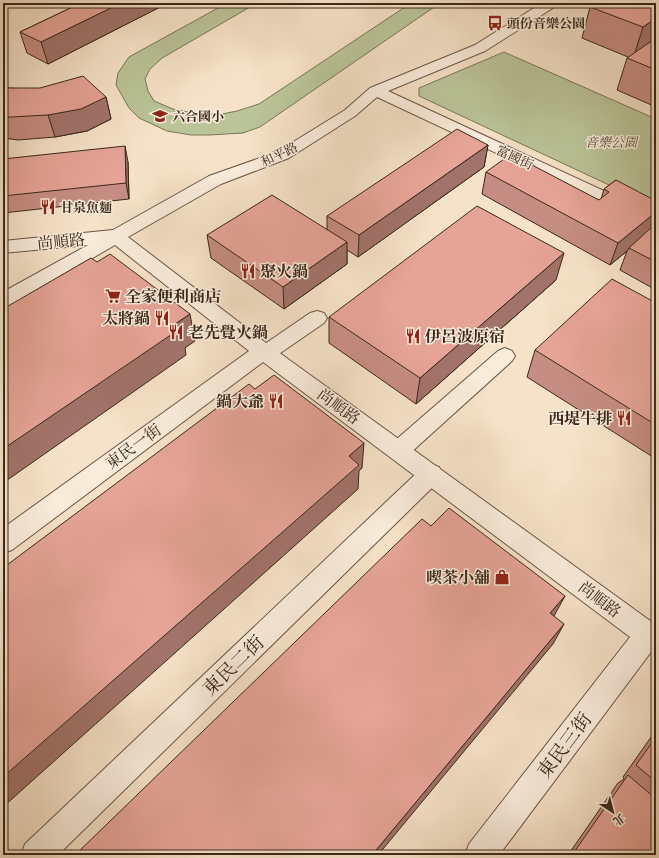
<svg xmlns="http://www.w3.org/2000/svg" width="659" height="858" font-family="'IM FELL Great Primer','Noto Serif TC',serif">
	<rect width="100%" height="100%" fill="#f6e2c8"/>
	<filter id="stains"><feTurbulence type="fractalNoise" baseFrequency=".005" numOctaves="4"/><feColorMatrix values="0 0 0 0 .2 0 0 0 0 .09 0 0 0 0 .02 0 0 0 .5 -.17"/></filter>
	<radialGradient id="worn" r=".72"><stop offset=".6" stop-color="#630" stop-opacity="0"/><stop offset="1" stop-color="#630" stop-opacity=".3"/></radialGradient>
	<g fill="#bac498" stroke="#7a7659">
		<polygon points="227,3 257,3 162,58 150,69 145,79 148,91 154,101 173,109 193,113 222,114 237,111 259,104 411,3 440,3 260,127 243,133 209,135 191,135 167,131 139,118 129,108 116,85 118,73 129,57"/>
		<polygon points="504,52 656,119 656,207 419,96 419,88"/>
	</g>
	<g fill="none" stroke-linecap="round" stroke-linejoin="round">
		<g stroke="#6a5646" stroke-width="2">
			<g id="pedestrian">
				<polygon points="317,311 324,313 327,318 324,323 273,358 266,361 259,358 256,353 259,348 310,313"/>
				<polygon points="505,348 512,351 515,356 512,361 407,456 399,459 391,456 388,450 391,444 498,351"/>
				<polygon points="431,464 439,467 442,474 439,481 58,855 21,855 25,844 423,467"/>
			</g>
		</g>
		<g stroke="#6a5646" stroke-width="2">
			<polygon id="minor" points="542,3 558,3 556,6 485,51 388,91 656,215 656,228 377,97 355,116 289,158 221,184 128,237 270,346 656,625 656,654 651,652 499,855 465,855 469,844 630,637 263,362 12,550 3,553 3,528 249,351 115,245 10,306 3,308 3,292 88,245 3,253 3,241 113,230 209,176 277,152 345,110 370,88 475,45"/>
		</g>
		<use href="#pedestrian" fill="#f9ecdb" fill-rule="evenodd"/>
		<use href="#minor" fill="#f9ecdb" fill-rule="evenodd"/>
	</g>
	<g fill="#c68d82" stroke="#3b281a">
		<polygon points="81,3 168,3 48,64 27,53 20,32"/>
		<polygon points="656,3 656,107 617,90 627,58 628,57 582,38 590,7"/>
		<polygon points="3,86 9,88 106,97 111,119 87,131 55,137 18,140 3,138"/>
		<polygon points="488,145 484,167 358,257 347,250 347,264 284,309 211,258 207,235 327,230 327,216"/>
		<polygon points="3,159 128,162 129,199 3,213"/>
		<polygon points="486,172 599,200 601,199 604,189 616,180 656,227 656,290 620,270 627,251 610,265 482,194"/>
		<polygon points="556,280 416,404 329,343 329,317"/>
		<polygon points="656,303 656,459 527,377 535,350"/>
		<polygon points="656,730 656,855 568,855 618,783 624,779 623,777"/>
	</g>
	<g fill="#a1736a" stroke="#3b281a">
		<polygon points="121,3 168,3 48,64 41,42"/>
		<polygon points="656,18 656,43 633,59 643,27"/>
		<polygon points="106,97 111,119 87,131 55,137 48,115"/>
		<polygon points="488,145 484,167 358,257 359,235"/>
		<polygon points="125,146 128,162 129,199 126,183"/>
		<polygon points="656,212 656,225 655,228 629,248 627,251 610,265 618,243"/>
		<polygon points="347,242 347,264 284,309 283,287"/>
		<polygon points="564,253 556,280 416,404 420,378"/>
		<polygon points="190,314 195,341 185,348 186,355 3,483 3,449 175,324"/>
		<polygon points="364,443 362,468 359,471 358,489 3,807 3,777 349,456"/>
		<polygon points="565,596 554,616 550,613"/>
		<polygon points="564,624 553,644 378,855 372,855"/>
	</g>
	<g fill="#e6a497" stroke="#3b281a">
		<polygon points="81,3 121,3 41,42 20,32"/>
		<polygon points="596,3 656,3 656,18 643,27 590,7"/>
		<polygon points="656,38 656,70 627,58"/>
		<polygon points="83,76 106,97 81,109 48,115 11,117 3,117 3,86 9,88 40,88"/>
		<polygon points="457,129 488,145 359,235 327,216"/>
		<polygon points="125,146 126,183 3,196 3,159"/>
		<polygon points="511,154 599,200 609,192 604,189 616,180 656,201 656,212 618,243 486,172"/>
		<polygon points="272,195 347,242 283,287 207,235"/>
		<polygon points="477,206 564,253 420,378 329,317"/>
		<polygon points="653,226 656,227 656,262 629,248"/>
		<polygon points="110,254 190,314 175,324 181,328 3,449 3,309 91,258 97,262"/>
		<polygon points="612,279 656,303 656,425 535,350"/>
		<polygon points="274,375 364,443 349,456 359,465 3,777 3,568 249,384 255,389"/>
		<polygon points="449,508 565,596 550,613 564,624 372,855 75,855 422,519 431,526"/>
		<polygon points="656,737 656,782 636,765"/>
		<polygon points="628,775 656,799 656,855 572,855"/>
	</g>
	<defs>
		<g id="bus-bare" transform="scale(1.2)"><path d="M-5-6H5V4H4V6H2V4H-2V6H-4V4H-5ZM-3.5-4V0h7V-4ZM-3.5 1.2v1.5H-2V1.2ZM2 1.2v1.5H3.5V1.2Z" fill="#8f2418" stroke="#f9ecdb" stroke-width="2.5" paint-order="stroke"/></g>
		<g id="school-bare" transform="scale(1.2)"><path d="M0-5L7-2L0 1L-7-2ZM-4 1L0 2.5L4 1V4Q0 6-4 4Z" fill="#8f2418" stroke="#f9ecdb" stroke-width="2.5" paint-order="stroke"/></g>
		<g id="restaurant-bare" transform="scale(1.2)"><path d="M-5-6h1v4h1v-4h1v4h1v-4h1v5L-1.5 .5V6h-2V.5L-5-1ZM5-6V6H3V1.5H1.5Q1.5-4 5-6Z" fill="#8f2418" stroke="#f9ecdb" stroke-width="2.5" paint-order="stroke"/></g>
		<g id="supermarket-bare" transform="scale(1.2)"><path d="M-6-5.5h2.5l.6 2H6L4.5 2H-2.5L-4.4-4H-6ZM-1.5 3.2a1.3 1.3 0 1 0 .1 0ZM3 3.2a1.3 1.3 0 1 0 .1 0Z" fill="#8f2418" stroke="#f9ecdb" stroke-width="2.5" paint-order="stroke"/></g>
		<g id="shop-bare" transform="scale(1.2)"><path d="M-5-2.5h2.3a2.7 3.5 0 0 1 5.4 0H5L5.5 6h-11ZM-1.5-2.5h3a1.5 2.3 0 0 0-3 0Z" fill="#8f2418" stroke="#f9ecdb" stroke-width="2.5" paint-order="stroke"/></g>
	</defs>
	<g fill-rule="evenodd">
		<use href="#bus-bare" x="495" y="23"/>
		<use href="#school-bare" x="160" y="116"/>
		<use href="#restaurant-bare" x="48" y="207"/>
		<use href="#restaurant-bare" x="248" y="271"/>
		<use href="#supermarket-bare" x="113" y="296"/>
		<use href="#restaurant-bare" x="162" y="318"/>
		<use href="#restaurant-bare" x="176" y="332"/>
		<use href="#restaurant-bare" x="413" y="336"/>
		<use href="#restaurant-bare" x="276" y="401"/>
		<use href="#restaurant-bare" x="624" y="418"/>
		<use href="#shop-bare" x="502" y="577"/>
	</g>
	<g text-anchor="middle" stroke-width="3" stroke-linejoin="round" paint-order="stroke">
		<g font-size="13" font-weight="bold" fill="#3b281a" stroke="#f9ecdb" text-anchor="start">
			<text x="507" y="28">頭份音樂公園</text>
			<text x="172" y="121">六合國小</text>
			<text x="60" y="212">甘泉魚麵</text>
		</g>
		<g font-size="13" font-style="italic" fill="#5b4f3a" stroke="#f9ecdb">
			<text x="611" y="147">音樂公園</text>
		</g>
		<g font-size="13" fill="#3b281a" stroke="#f9ecdb">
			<text transform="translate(279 154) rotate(-25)" y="5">和平路</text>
			<text transform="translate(515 157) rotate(25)" y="5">富國街</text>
		</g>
		<g font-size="16" fill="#3b281a" stroke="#f9ecdb">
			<text transform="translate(61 241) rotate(-6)" y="6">尚順路</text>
			<text transform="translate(339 406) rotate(36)" y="6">尚順路</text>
			<text transform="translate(133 446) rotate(-36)" y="6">東民一街</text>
			<text transform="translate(600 599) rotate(37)" y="6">尚順路</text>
		</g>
		<g font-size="16" font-weight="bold" fill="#3b281a" stroke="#f9ecdb" text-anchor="start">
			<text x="260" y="277">聚火鍋</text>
			<text x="125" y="302">全家便利商店</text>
			<text x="150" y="324" text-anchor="end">太將鍋</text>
			<text x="188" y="338">老先覺火鍋</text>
			<text x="425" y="342">伊呂波原宿</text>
			<text x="264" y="407" text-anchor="end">鍋大爺</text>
			<text x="612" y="424" text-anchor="end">西堤牛排</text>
			<text x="490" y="583" text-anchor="end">喫茶小舖</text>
		</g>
		<g font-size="19" fill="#3b281a" stroke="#f9ecdb">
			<text transform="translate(233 665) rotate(-44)" y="7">東民二街</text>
			<text transform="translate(564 745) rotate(-53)" y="7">東民三街</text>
		</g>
	</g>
	<rect width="659" height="858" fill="none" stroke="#f6e2c8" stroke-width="16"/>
	<rect x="4" y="4" width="651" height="850" fill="none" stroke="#3b281a" stroke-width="2"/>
	<rect x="8" y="8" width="643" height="842" fill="none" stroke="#3b281a"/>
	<g transform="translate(613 812) rotate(144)" stroke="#f9ecdb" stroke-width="3" paint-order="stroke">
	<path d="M0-3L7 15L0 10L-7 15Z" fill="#3b281a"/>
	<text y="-6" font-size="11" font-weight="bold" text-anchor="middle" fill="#3b281a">北</text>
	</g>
	<rect width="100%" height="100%" filter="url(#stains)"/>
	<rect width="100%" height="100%" fill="url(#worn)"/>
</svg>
